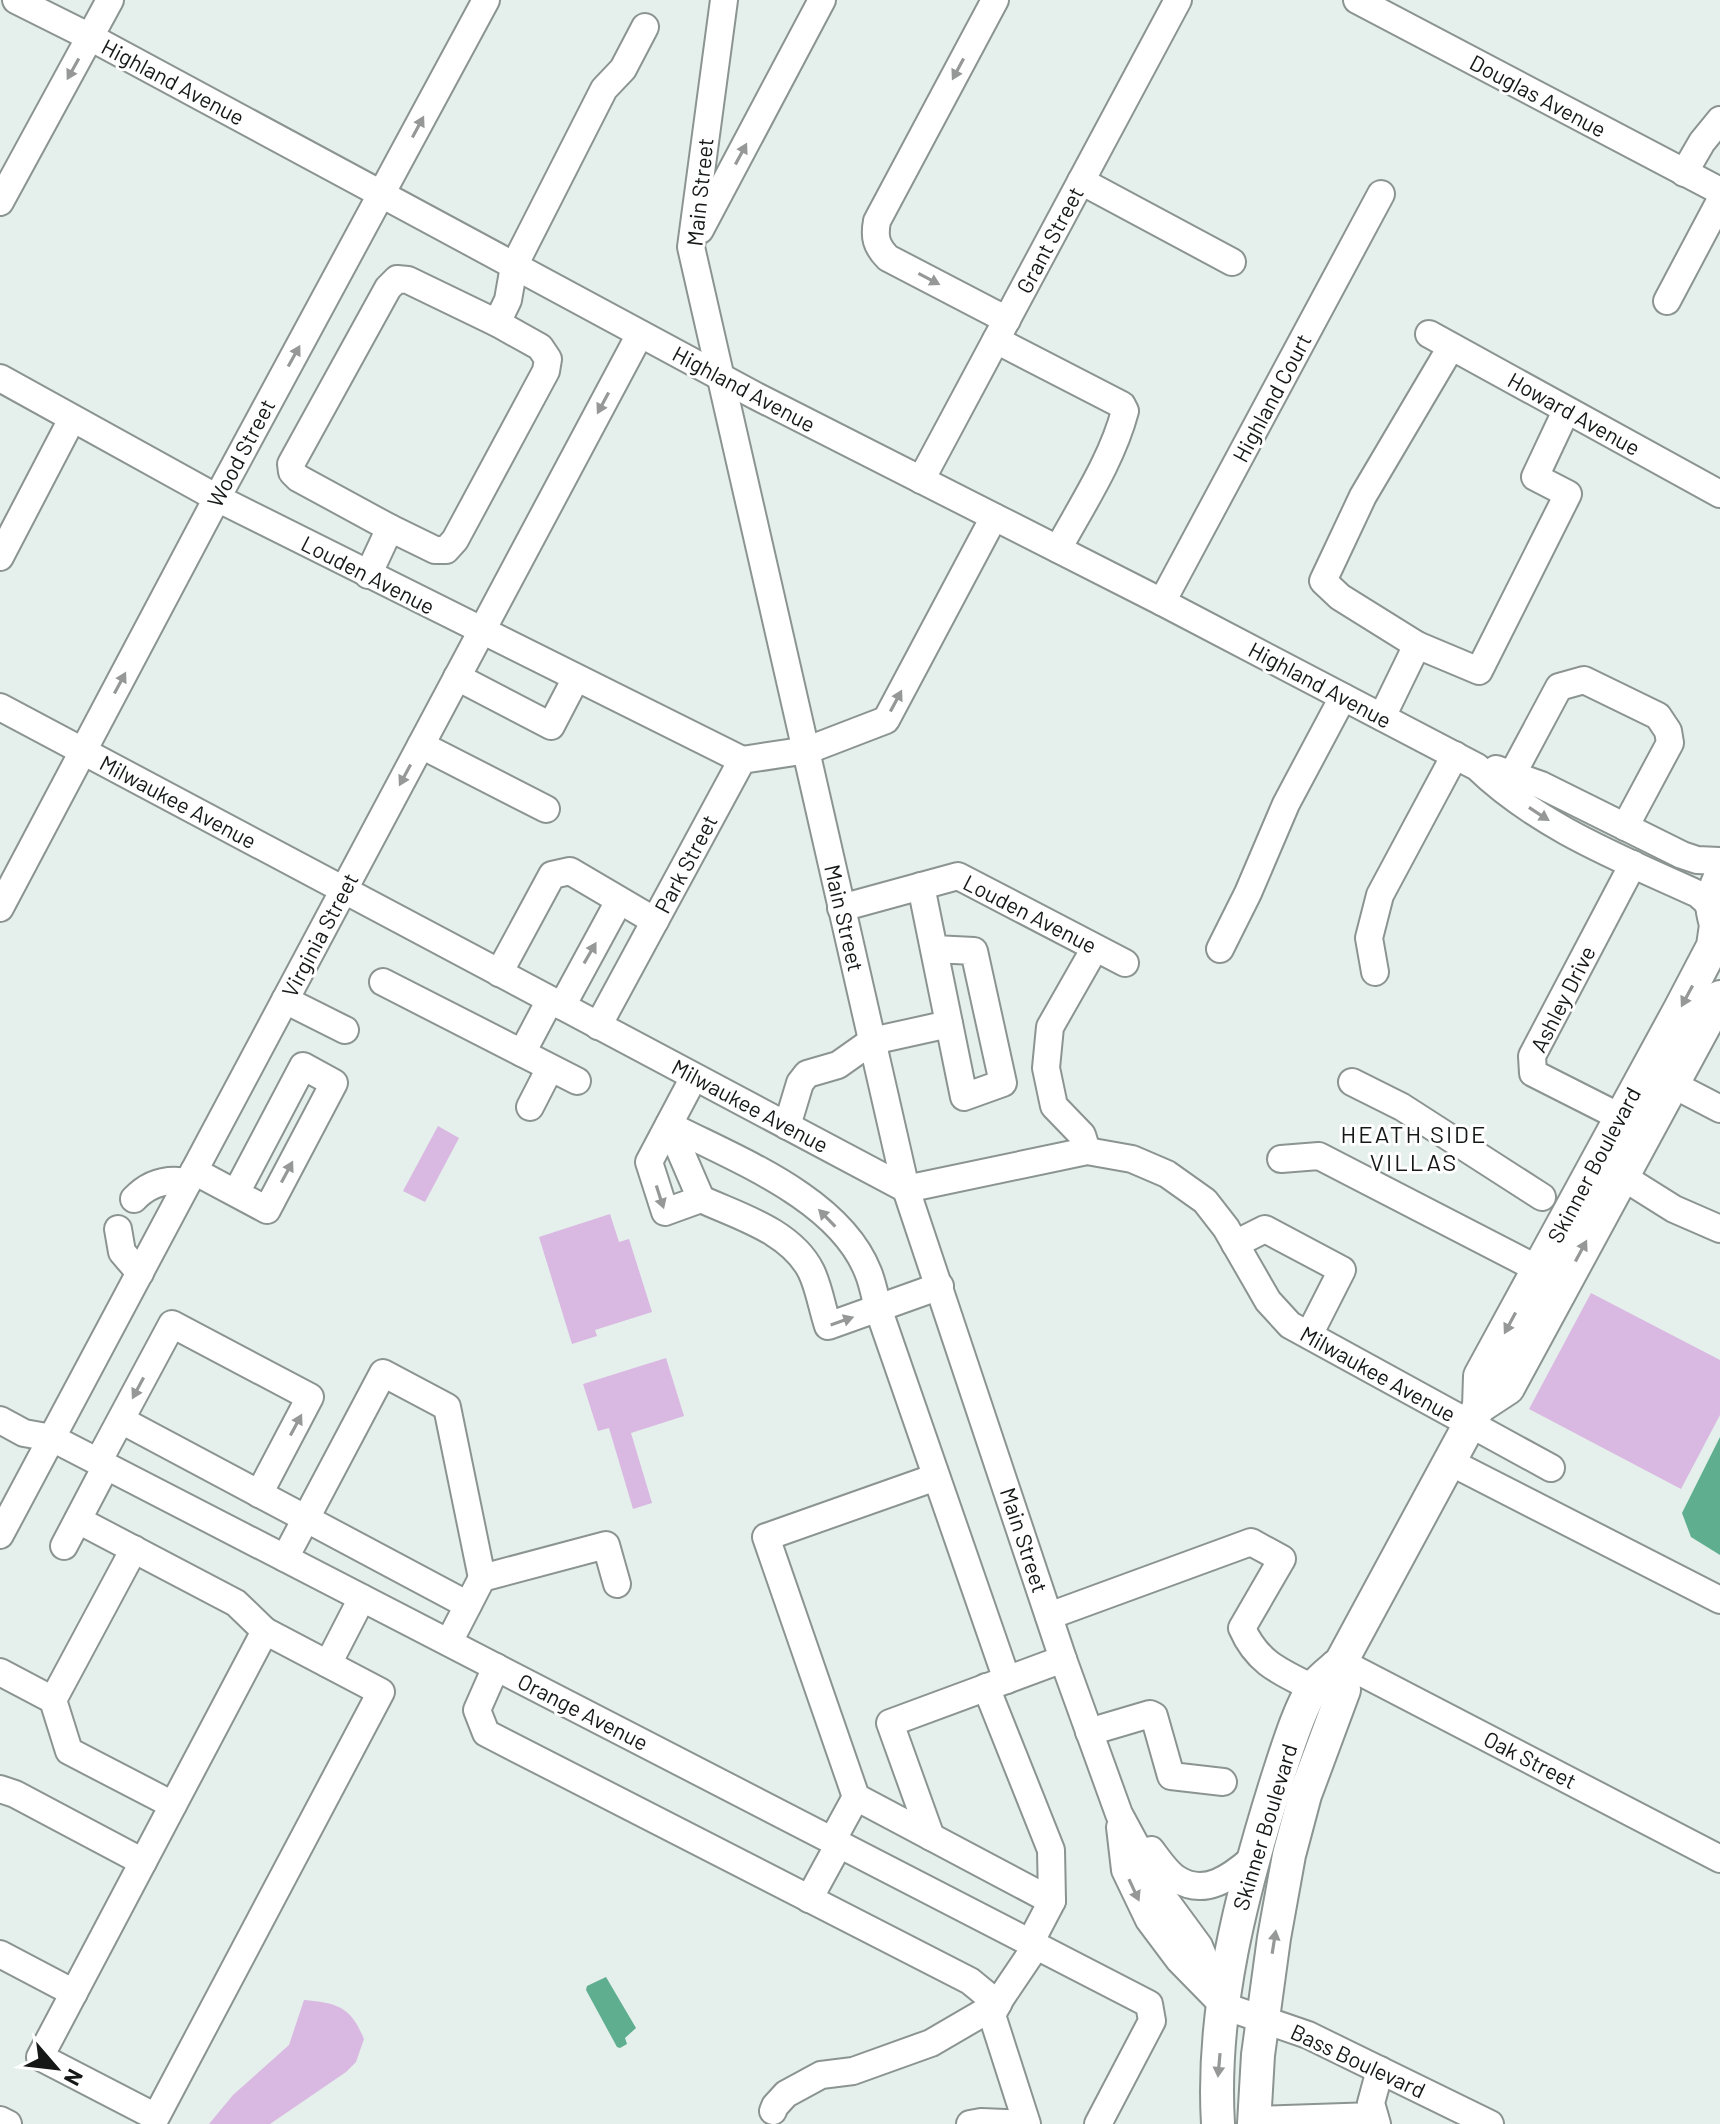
<svg xmlns="http://www.w3.org/2000/svg" width="1720" height="2124" font-family="Barlow,sans-serif">
	<rect width="100%" height="100%" fill="#e5efeb"/>
	<g fill="#d9b9e2">
		<polygon points="438,1126 459,1138 425,1202 403,1191"/>
		<polygon points="610,1214 619,1242 629,1239 652,1312 595,1330 597,1336 572,1344 539,1237"/>
		<polygon points="1591,1293 1720,1360 1720,1415 1681,1489 1529,1409"/>
		<polygon points="666,1358 684,1416 631,1433 652,1503 633,1509 609,1428 598,1431 583,1384"/>
		<path d="M304,2000C338,2003 351,2007 364,2039L356,2062L346,2072L270,2124H209L233,2095L289,2045Z"/>
	</g>
	<g fill="#5eae8f">
		<polygon points="1720,1437 1720,1555 1691,1537 1682,1513"/>
		<polygon points="606,1977 636,2028 625,2038 627,2044 620,2048 617,2047 586,1990 587,1986"/>
	</g>
	<g fill="none" stroke-linecap="round" stroke-linejoin="round">
		<g stroke="#8b9490" stroke-width="30">
			<g id="minor">
				<path d="M16,0L90,37L756,396L1162,602L1477,767C1539,827 1622,859 1698,894L1707,902L1712,914"/>
				<polyline points="724,0 691,247 906,1189 1063,1659 1119,1814 1166,1901 1199,1946 1224,2006"/>
				<path d="M995,0L877,221C874,237 876,246 888,258L1007,320"/>
				<polyline points="1357,0 1720,191"/>
				<polyline points="1684,173 1702,142 1720,120"/>
				<polyline points="1081,181 1232,262"/>
				<polyline points="0,202 110,0"/>
				<polyline points="700,230 822,0"/>
				<polyline points="1667,301 1720,201"/>
				<polyline points="1429,334 1720,494"/>
				<path d="M996,340L1122,405L1125,411C1112,460 1082,505 1058,549"/>
				<polyline points="0,378 217,498 742,760"/>
				<polyline points="921,480 1178,0"/>
				<polyline points="390,528 298,478 292,472 291,464 388,288 397,279 408,280 497,323"/>
				<polyline points="0,557 72,419"/>
				<polyline points="368,575 390,528 435,550 446,550 455,540 546,371 548,359 540,347 497,323 508,300 514,266 604,89 623,69 645,27"/>
				<polyline points="1162,602 1381,194"/>
				<polyline points="1417,645 1340,597 1323,581 1363,496 1451,347"/>
				<polyline points="457,677 551,726 576,678"/>
				<polyline points="0,707 906,1189 1087,1151 1132,1159 1167,1174 1205,1201 1226,1228 1268,1301 1290,1325 1551,1468"/>
				<polyline points="1382,717 1417,645 1479,671 1568,494 1535,477 1566,411"/>
				<polyline points="421,745 546,809"/>
				<polyline points="1496,769 1541,785 1682,855 1697,860 1720,861"/>
				<polyline points="1513,773 1559,687 1584,680 1658,716 1668,731 1670,743 1625,827"/>
				<polyline points="921,886 964,1097 1003,1083 974,951 934,949"/>
				<polyline points="0,908 217,498 486,0"/>
				<polyline points="841,908 958,876 1125,963"/>
				<polyline points="1220,949 1248,893 1286,804 1343,697"/>
				<polyline points="1375,972 1369,938 1380,895 1455,755"/>
				<polyline points="499,973 552,875 570,871 655,921"/>
				<polyline points="383,982 577,1081"/>
				<polyline points="285,1000 345,1030"/>
				<polyline points="562,1006 619,901"/>
				<polyline points="598,1026 742,760 808,750 886,720 994,517"/>
				<polyline points="522,1053 550,1000"/>
				<path d="M694,1077L649,1162L665,1212L701,1199C738,1216 791,1231 811,1271C819,1287 822,1308 828,1326L940,1286"/>
				<polyline points="1352,1082 1402,1107 1542,1197"/>
				<polyline points="1672,1084 1720,1109"/>
				<polyline points="530,1107 550,1068"/>
				<polyline points="1620,1117 1533,1073 1532,1056 1633,864"/>
				<path d="M669,1125C735,1159 839,1198 868,1272C873,1284 875,1297 878,1308L1007,1680"/>
				<polyline points="669,1125 701,1199"/>
				<polyline points="787,1126 800,1083 807,1074 838,1065 872,1041 949,1024"/>
				<polyline points="1087,1151 1082,1135 1054,1106 1046,1068 1050,1027 1095,948"/>
				<polyline points="1281,1159 1319,1156 1538,1269"/>
				<polyline points="194,1171 267,1210 334,1083 303,1066 236,1193"/>
				<polyline points="1623,1177 1674,1209 1720,1229"/>
				<path d="M134,1199C149,1183 167,1178 188,1182"/>
				<polyline points="118,1229 122,1252 140,1273"/>
				<polyline points="1235,1244 1265,1229 1342,1270 1309,1335"/>
				<polyline points="0,1420 24,1433 52,1438 1149,2004 1152,2021 1098,2124"/>
				<polyline points="121,1420 468,1605"/>
				<polyline points="98,1462 172,1324 310,1397 259,1494"/>
				<polyline points="1450,1462 1720,1600"/>
				<polyline points="936,1477 766,1537 856,1797 1052,1901 1030,1943"/>
				<polyline points="78,1520 236,1603 265,1631"/>
				<polyline points="0,1535 640,334"/>
				<polyline points="64,1546 106,1466"/>
				<polyline points="285,1558 383,1373 447,1407 482,1578"/>
				<path d="M1049,1616L1251,1542L1282,1559L1242,1628C1257,1663 1281,1672 1313,1688"/>
				<polygon points="265,1631 381,1692 156,2117 40,2057"/>
				<polyline points="449,1642 482,1578 606,1545 617,1584"/>
				<polyline points="1341,1662 1720,1859"/>
				<polyline points="328,1664 362,1598"/>
				<polyline points="496,1667 477,1710 486,1733 970,1981 998,2004 931,2043 853,2071 821,2075 786,2094 775,2106 773,2111"/>
				<polyline points="0,1672 53,1700 69,1751 173,1805"/>
				<polyline points="986,1687 1051,1850 1052,1901"/>
				<polyline points="53,1700 134,1549"/>
				<polyline points="1089,1732 1150,1714 1154,1716 1171,1776 1223,1782"/>
				<polyline points="0,1789 15,1794 143,1862"/>
				<polyline points="1120,1827 1125,1870 1149,1920 1179,1960 1224,2006 1308,2035 1490,2124"/>
				<polyline points="931,1837 890,1723 1063,1659"/>
				<polyline points="832,1841 856,1797"/>
				<path d="M1151,1850C1158,1859 1167,1873 1177,1879C1205,1897 1231,1877 1252,1859"/>
				<polyline points="809,1899 839,1844"/>
				<polyline points="0,1954 74,1993"/>
				<polyline points="0,2120 8,2124"/>
				<polyline points="1253,2120 1374,2116"/>
				<polyline points="970,2124 981,2122 1027,2124 992,2015 1001,1998 1036,1946"/>
				<polyline points="1377,2124 1371,2103 1380,2070"/>
			</g>
		</g>
		<g stroke="#8b9490" stroke-width="36">
			<g id="major">
				<path d="M1720,877C1711,897 1709,912 1720,932"/>
				<polyline points="1479,1407 1480,1376 1680,1009 1713,946 1716,925"/>
				<path d="M1218,2124C1211,2009 1242,1892 1276,1783C1284,1759 1299,1707 1314,1687C1321,1678 1332,1670 1341,1662L1479,1407L1508,1388L1720,997"/>
				<polyline points="1254,2124 1258,2055 1274,1938 1289,1855 1305,1795 1344,1690 1341,1662"/>
			</g>
		</g>
		<use href="#minor" stroke="#fff" stroke-width="26"/>
		<use href="#major" stroke="#fff" stroke-width="32"/>
	</g>
	<defs><path id="oneway-solid" d="M-6-.8H1V-3.2L6.5 0L1 3.2V.8H-6Z" transform="scale(2)"/></defs>
	<g fill="#969797">
		<use href="#oneway-solid" transform="translate(73 69) rotate(119)"/>
		<use href="#oneway-solid" transform="translate(958 69) rotate(118)"/>
		<use href="#oneway-solid" transform="translate(418 127) rotate(-62)"/>
		<use href="#oneway-solid" transform="translate(741 154) rotate(-62)"/>
		<use href="#oneway-solid" transform="translate(929 279) rotate(28)"/>
		<use href="#oneway-solid" transform="translate(294 356) rotate(-61)"/>
		<use href="#oneway-solid" transform="translate(603 403) rotate(118)"/>
		<use href="#oneway-solid" transform="translate(120 683) rotate(-62)"/>
		<use href="#oneway-solid" transform="translate(896 701) rotate(-62)"/>
		<use href="#oneway-solid" transform="translate(405 775) rotate(118)"/>
		<use href="#oneway-solid" transform="translate(1539 814) rotate(33)"/>
		<use href="#oneway-solid" transform="translate(590 953) rotate(-60)"/>
		<use href="#oneway-solid" transform="translate(1687 996) rotate(118)"/>
		<use href="#oneway-solid" transform="translate(287 1172) rotate(-62)"/>
		<use href="#oneway-solid" transform="translate(660 1197) rotate(72)"/>
		<use href="#oneway-solid" transform="translate(827 1218) rotate(-134)"/>
		<use href="#oneway-solid" transform="translate(1581 1251) rotate(-62)"/>
		<use href="#oneway-solid" transform="translate(842 1321) rotate(-19)"/>
		<use href="#oneway-solid" transform="translate(1510 1323) rotate(118)"/>
		<use href="#oneway-solid" transform="translate(138 1388) rotate(118)"/>
		<use href="#oneway-solid" transform="translate(296 1425) rotate(-62)"/>
		<use href="#oneway-solid" transform="translate(1134 1890) rotate(65)"/>
		<use href="#oneway-solid" transform="translate(1274 1942) rotate(-81)"/>
		<use href="#oneway-solid" transform="translate(1219 2065) rotate(95)"/>
	</g>
	<g text-anchor="middle" stroke-width="6" stroke-linejoin="round" paint-order="stroke">
		<g font-size="22" fill="#151817" stroke="#fff">
			<text transform="translate(173 82) rotate(28)" y="8">Highland Avenue</text>
			<text transform="translate(1538 96) rotate(28)" y="8">Douglas Avenue</text>
			<text transform="translate(700 192) rotate(-84)" y="8">Main Street</text>
			<text transform="translate(1050 240) rotate(-62)" y="8">Grant Street</text>
			<text transform="translate(744 389) rotate(28)" y="8">Highland Avenue</text>
			<text transform="translate(1272 398) rotate(-62)" y="8">Highland Court</text>
			<text transform="translate(1574 414) rotate(29)" y="8">Howard Avenue</text>
			<text transform="translate(241 453) rotate(-62)" y="8">Wood Street</text>
			<text transform="translate(368 575) rotate(27)" y="8">Louden Avenue</text>
			<text transform="translate(1320 685) rotate(28)" y="8">Highland Avenue</text>
			<text transform="translate(178 802) rotate(28)" y="8">Milwaukee Avenue</text>
			<text transform="translate(686 864) rotate(-62)" y="8">Park Street</text>
			<text transform="translate(1030 914) rotate(27)" y="8">Louden Avenue</text>
			<text transform="translate(844 918) rotate(77)" y="8">Main Street</text>
			<text transform="translate(320 935) rotate(-62)" y="8">Virginia Street</text>
			<text transform="translate(1563 999) rotate(-63)" y="8">Ashley Drive</text>
			<text transform="translate(750 1106) rotate(28)" y="8">Milwaukee Avenue</text>
			<text transform="translate(1594 1165) rotate(-62)" y="8">Skinner Boulevard</text>
			<text transform="translate(1378 1374) rotate(29)" y="8">Milwaukee Avenue</text>
			<text transform="translate(1024 1540) rotate(72)" y="8">Main Street</text>
			<text transform="translate(583 1712) rotate(27)" y="8">Orange Avenue</text>
			<text transform="translate(1530 1760) rotate(27)" y="8">Oak Street</text>
			<text transform="translate(1265 1827) rotate(-73)" y="8">Skinner Boulevard</text>
			<text transform="translate(1358 2061) rotate(25)" y="8">Bass Boulevard</text>
		</g>
		<g font-size="24" letter-spacing="2" fill="#151817" stroke="#fff">
			<text x="1414" y="1143">HEATH SIDE<tspan x="1414" dy="28">VILLAS</tspan></text>
		</g>
	</g>
	<g transform="translate(56 2068) rotate(118)" stroke="#ffffff" stroke-width="6" paint-order="stroke">
	<path d="M0-6L14 30L0 20L-14 30Z" fill="#151817"/>
	<text y="-12" font-size="22" font-weight="bold" text-anchor="middle" fill="#151817">N</text>
	</g>
</svg>
